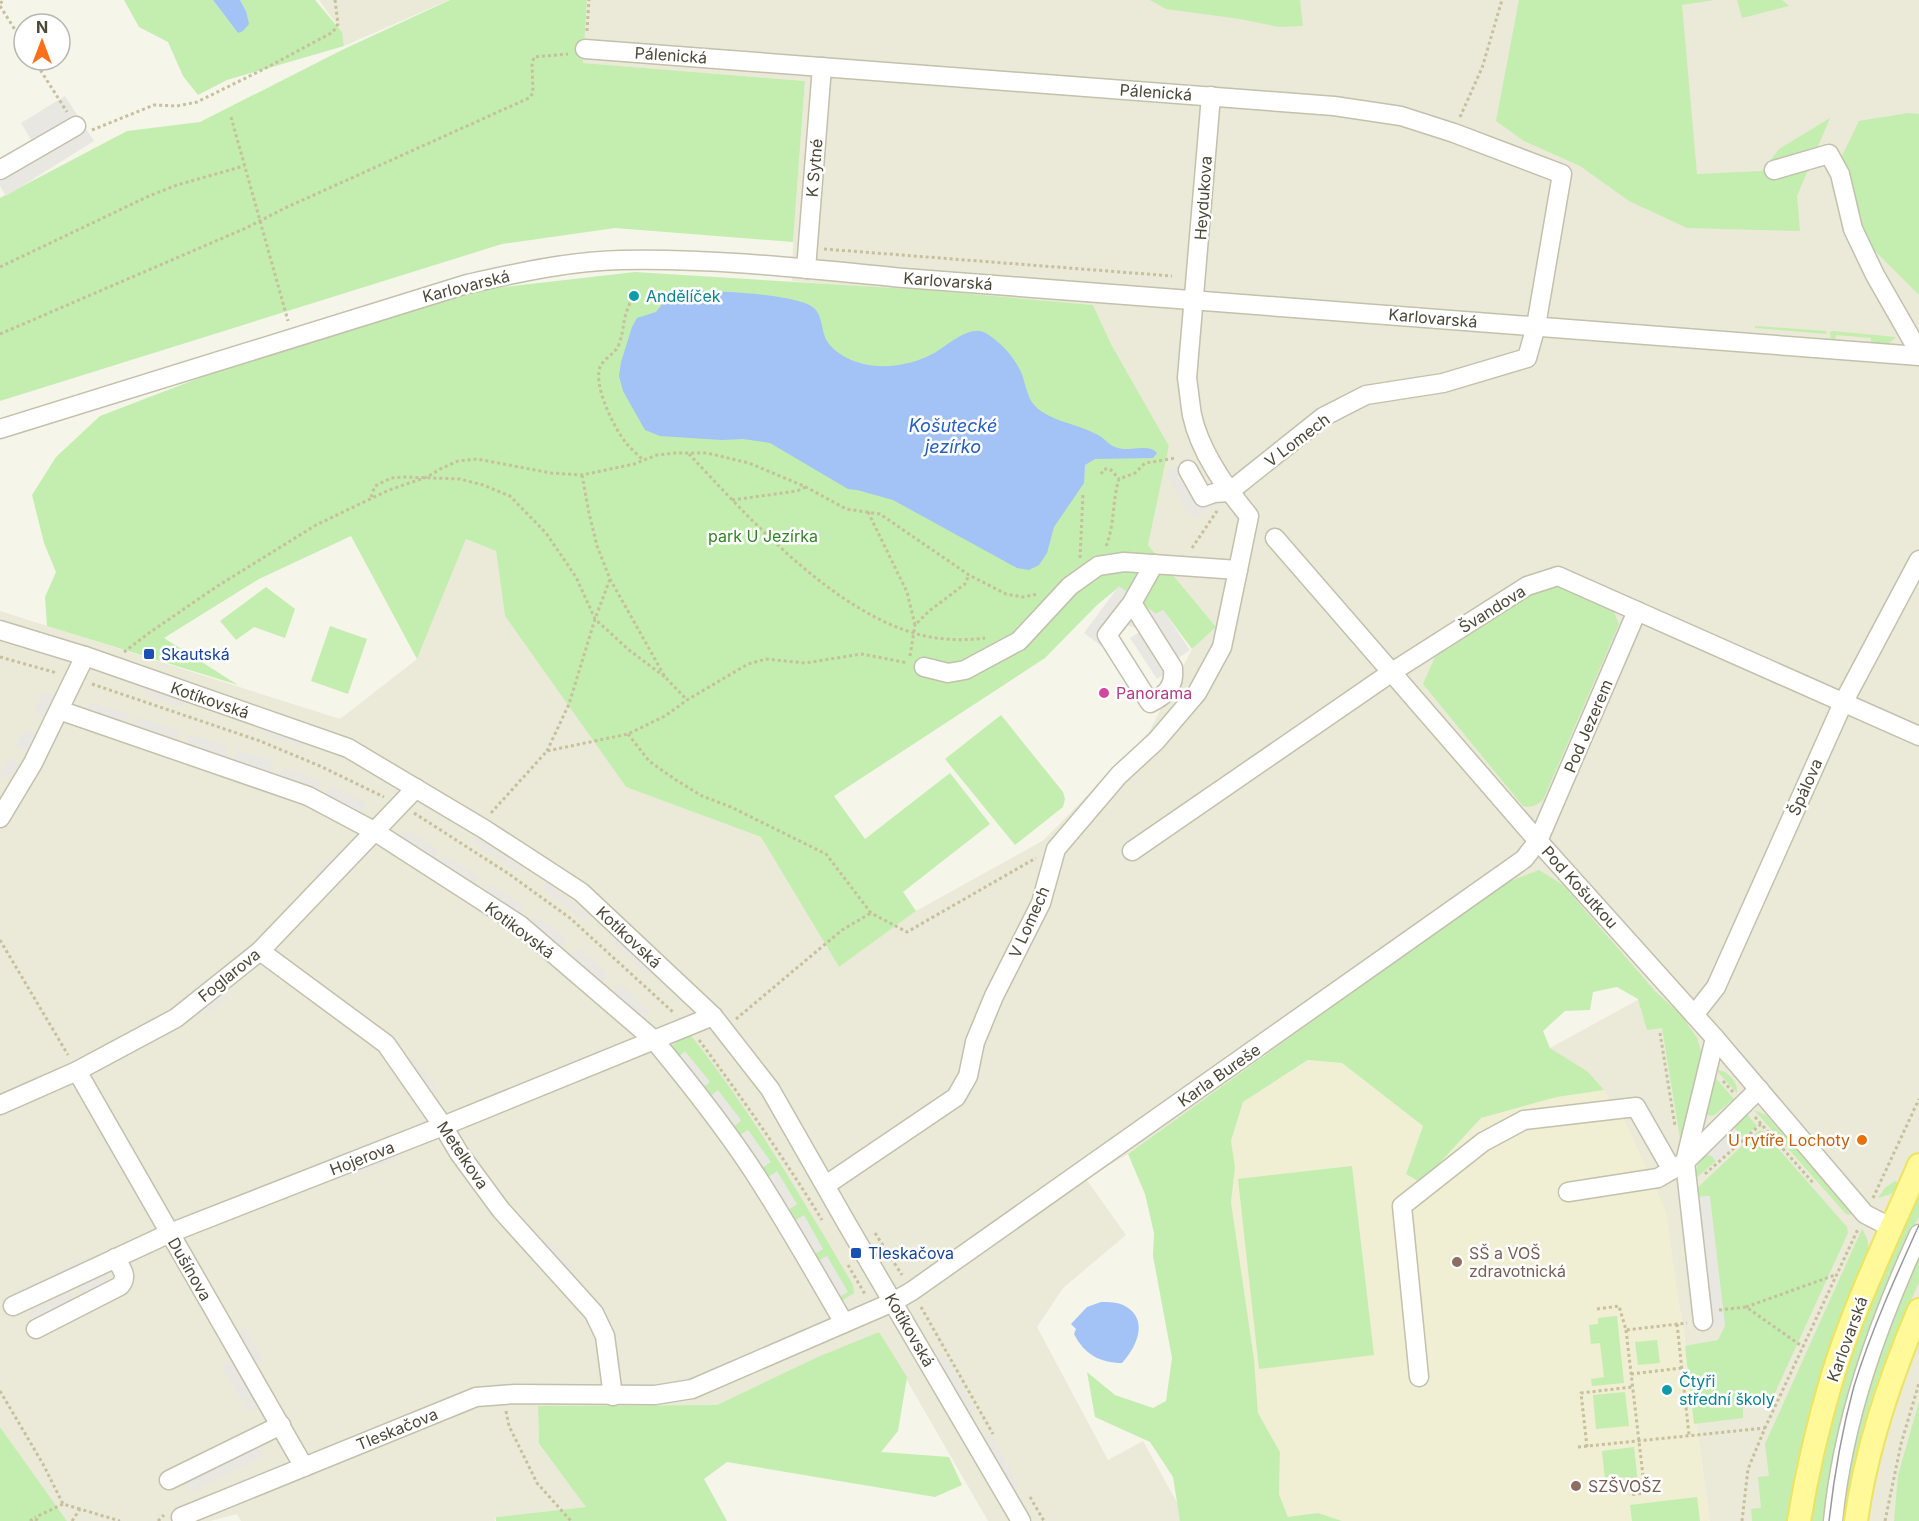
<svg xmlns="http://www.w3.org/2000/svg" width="1919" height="1521" font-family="Inter,sans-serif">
	<rect width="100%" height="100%" fill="#f6f5ea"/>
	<g fill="#ebe9d8">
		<polygon points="319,0 449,0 344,46 342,32"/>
		<polygon points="587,0 1919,0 1919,1521 1710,1521 1681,1313 1604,1090 1596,1082 1550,1048 1654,991 1503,884 1128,1154 1086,1179 1126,1235 1063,1288 1037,1327 1108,1460 1143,1441 1185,1517 1180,1521 988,1521 879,1332 717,1405 538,1406 539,1445 587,1507 496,1517 495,1521 241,1521 237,1514 210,1521 67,1521 0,1427 0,611 340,719 417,659 466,539 496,551 505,616 626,787 761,837 839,967 916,911 1044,840 1149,732 1192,649 1216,627 1148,545 1169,446 1111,344 1093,305 792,281 793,242 805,81 582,63"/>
	</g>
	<polygon fill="#f0eed3" points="1309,1060 1342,1063 1423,1126 1406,1174 1420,1183 1481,1118 1557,1097 1604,1090 1625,1121 1666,1211 1710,1521 1342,1521 1318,1513 1289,1518 1279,1494 1280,1452 1258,1413 1254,1359 1231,1202 1235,1167 1231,1141 1243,1102"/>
	<g fill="#c4edb0">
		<polygon points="124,0 213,0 238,33 246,11 240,0 315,0 342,32 344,46 227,80 198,95 183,76 168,42 139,27"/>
		<polygon points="450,0 587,0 583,63 805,81 793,242 615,228 502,244 0,401 0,198 127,131 200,122 344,49"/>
		<polygon points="1150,0 1300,0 1303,26 1279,27 1240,19 1166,9"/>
		<polygon points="1519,0 1714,0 1682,5 1697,174 1762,171 1779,149 1830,118 1797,196 1800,231 1687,228 1629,201 1580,166 1524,141 1496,121"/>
		<polygon points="1737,0 1782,0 1789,6 1742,18"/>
		<polygon points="1908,113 1919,114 1919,295 1864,240 1839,162 1859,121"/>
		<polygon points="635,272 925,290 1093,305 1111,344 1169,446 1148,545 1216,627 1192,649 1163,610 1156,614 1119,587 1097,605 1045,658 834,796 865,839 950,773 990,824 903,892 916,911 839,967 761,837 626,787 505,616 496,551 466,539 417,659 351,536 259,579 164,638 238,685 47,626 45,597 56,572 44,543 32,495 56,457 100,416 246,360 477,290"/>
		<polygon points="1755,326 1826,331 1827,334 1755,328"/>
		<polygon points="1833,331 1896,337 1888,344 1871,343 1871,338 1836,335 1835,341 1831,340 1830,332"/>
		<path d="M1560,586L1614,612L1619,624L1543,800C1536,805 1532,808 1523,806L1423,684L1435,657L1534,593Z"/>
		<polygon points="266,587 295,609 285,638 254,627 236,640 220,621"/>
		<polygon points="330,626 367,639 348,694 311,681"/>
		<polygon points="1001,715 1063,792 1065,799 1063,807 1015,845 945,759"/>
		<polygon points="1539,870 1563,885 1655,991 1681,1015 1697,1038 1701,1051 1700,1060 1685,1135 1681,1144 1662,1028 1647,1030 1638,999 1617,987 1593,992 1590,1010 1565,1011 1543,1031 1550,1048 1588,1072 1604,1090 1557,1097 1481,1118 1421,1183 1406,1174 1423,1126 1342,1063 1308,1060 1243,1102 1231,1141 1235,1167 1231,1202 1254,1359 1258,1413 1280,1452 1279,1494 1288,1517 1318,1513 1342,1521 1180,1521 1173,1477 1150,1442 1095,1417 1087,1372 1115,1395 1153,1408 1166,1401 1172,1358 1153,1256 1154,1233 1145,1194 1128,1154 1503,884"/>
		<path d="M689,1033C752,1112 802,1198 853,1285L854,1293L840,1302L841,1296L827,1256L815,1263L810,1256L823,1249L791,1223L785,1212L796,1205L765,1179L759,1170L770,1162L748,1130L736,1138L730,1129L741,1121L717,1091L707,1099L700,1090L710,1081L677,1058L669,1048Z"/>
		<path d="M1716,1070C1728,1070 1738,1082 1737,1093Z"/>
		<polygon points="1711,1073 1734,1099 1713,1116 1705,1115"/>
		<polygon points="1754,1110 1766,1115 1853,1213 1848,1215 1845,1213"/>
		<polygon points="1745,1112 1757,1126 1743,1138 1731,1125"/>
		<polygon points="1762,1130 1847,1227 1848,1233 1774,1395 1757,1396 1758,1401 1743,1403 1743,1418 1694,1424 1685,1346 1718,1340 1725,1326 1709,1196 1700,1197 1695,1190 1758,1131"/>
		<path d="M1707,1155L1712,1156L1716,1161L1695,1179C1695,1170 1698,1159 1707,1155Z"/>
		<polygon points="1352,1166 1374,1355 1259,1369 1238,1179"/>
		<polygon points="1895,1181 1900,1183 1891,1194 1878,1198 1885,1188"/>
		<polygon points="1919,1192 1919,1216 1883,1299 1825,1521 1809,1521 1838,1391 1866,1313"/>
		<path d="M1862,1229C1868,1239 1870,1245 1867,1256C1831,1342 1799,1428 1787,1521H1752L1751,1509L1761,1508L1758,1477L1769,1476L1765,1444Z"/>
		<polygon points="1919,1252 1919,1282 1890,1348 1873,1394 1860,1443 1847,1500 1844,1521 1841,1521 1842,1502 1866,1388"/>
		<polygon points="1617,1316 1624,1383 1592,1386 1591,1379 1604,1377 1600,1343 1591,1344 1589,1325 1598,1324 1598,1318"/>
		<polygon points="879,1332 907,1377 898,1431 881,1452 949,1457 962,1485 935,1497 727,1462 704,1479 727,1521 496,1521 496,1517 586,1507 539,1444 538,1406 717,1405 818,1357"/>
		<polygon points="1657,1340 1660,1363 1638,1365 1635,1342"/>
		<polygon points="1625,1392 1629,1426 1596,1429 1593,1395"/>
		<polygon points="1919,1402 1919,1521 1894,1521 1898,1475"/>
		<polygon points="0,1427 67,1521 0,1521"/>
		<polygon points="1634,1447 1638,1483 1628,1485 1627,1477 1605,1480 1602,1451"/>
		<polygon points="1697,1497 1700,1521 1632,1521 1630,1505"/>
	</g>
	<g fill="#e8e7e2">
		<polygon points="65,96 94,141 6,196 0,186 0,182 41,156 21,123"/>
		<polygon points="1192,459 1218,504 1192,518 1166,474"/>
		<polygon points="1119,586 1156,614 1163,610 1190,650 1165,667 1168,672 1157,679 1130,638 1140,632 1139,629 1126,625 1120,627 1104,648 1084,633"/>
		<polygon points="143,688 186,702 180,706 146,695"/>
		<polygon points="42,692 55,697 46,717 34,712"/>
		<polygon points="90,702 128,714 124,726 86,714"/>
		<polygon points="137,717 179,730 175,742 134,729"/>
		<polygon points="262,727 305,744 297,746 265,734"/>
		<polygon points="25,729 36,735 27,752 15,746"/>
		<polygon points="190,735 228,747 225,758 186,746"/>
		<polygon points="237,750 274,761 270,773 233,761"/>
		<polygon points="8,757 19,764 10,780 0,775"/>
		<polygon points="284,767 322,782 318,791 280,776"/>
		<polygon points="331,785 366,803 361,813 326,796"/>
		<polygon points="405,829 439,851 433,860 399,839"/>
		<polygon points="475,837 525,870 516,871 474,843"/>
		<polygon points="341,849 345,853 322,876 317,870"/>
		<polygon points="446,856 479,877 472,887 440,865"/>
		<polygon points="545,882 591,917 584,919 543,889"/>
		<polygon points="490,884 525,907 519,917 484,894"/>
		<polygon points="535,916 567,939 560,948 528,925"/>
		<polygon points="612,934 654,973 647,974 611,941"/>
		<polygon points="578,948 609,976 600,985 570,957"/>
		<polygon points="619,983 650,1013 641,1022 610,992"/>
		<polygon points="225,988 230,994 208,1013 203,1007"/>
		<polygon points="685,1051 710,1082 700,1090 675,1060"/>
		<polygon points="412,1057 437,1089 432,1093 407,1061"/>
		<polygon points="718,1090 741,1120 730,1129 707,1099"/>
		<polygon points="1734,1128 1743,1138 1716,1161 1707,1151"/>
		<polygon points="748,1130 771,1162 759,1170 736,1138"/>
		<polygon points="397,1150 400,1158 349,1177 347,1173"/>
		<polygon points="777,1171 797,1204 785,1212 765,1179"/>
		<polygon points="1710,1196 1725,1326 1711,1328 1696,1197"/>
		<polygon points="804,1215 823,1249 810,1256 791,1223"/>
		<polygon points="548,1240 572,1267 568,1271 540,1247"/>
		<polygon points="827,1256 848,1292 836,1299 815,1263"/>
		<polygon points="81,1260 83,1265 17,1298 14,1293"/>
		<polygon points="106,1273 111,1283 84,1298 78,1287"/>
		<polygon points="70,1291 75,1301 33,1322 28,1312"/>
		<polygon points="245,1328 263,1360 255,1364 237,1332"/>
		<polygon points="937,1355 944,1356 973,1408 972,1417"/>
		<polygon points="232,1361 260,1407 250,1413 222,1367"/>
		<polygon points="984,1436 992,1438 1018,1484 1016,1492"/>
		<polygon points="258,1446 263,1456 191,1492 185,1480"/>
	</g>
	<g fill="#a3c2f6">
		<polygon points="213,0 240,0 246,11 249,24 243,31 238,33"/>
		<path d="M697,291C719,291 799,294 814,308C822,316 821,326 825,337C830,350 848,360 860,363C884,370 914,365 936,352C948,345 965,329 980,331C987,332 994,339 999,343C1009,352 1015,360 1021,372C1027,387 1027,402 1041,411C1058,423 1078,424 1096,434C1107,439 1108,447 1123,449C1133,450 1150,444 1157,453L1153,458L1095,459L1085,465L1084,483L1054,527L1047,553L1039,565L1029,570L1017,568L893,500L857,490L848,489L770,443L743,439L722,440L660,436L645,430L623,391L619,376L621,362L632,327L637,318L656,312L663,303L673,302Z"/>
		<path d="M1101,1302C1108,1302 1119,1302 1125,1306C1150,1320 1136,1348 1122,1363C1100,1363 1084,1354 1074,1334L1076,1329L1071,1324L1087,1307Z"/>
	</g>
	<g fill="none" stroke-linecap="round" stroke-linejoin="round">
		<g stroke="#c3c0ac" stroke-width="21">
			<g id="minor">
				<polyline points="585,49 1334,106 1401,116 1454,133 1562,174 1536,326 1527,358 1443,383 1366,395 1323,417 1229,492 1214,493 1203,497 1188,470"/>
				<polyline points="0,170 76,126"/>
				<polyline points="1774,170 1829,154 1840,174 1853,229 1875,275 1919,352"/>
				<polyline points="806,269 822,67"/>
				<path d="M0,429L467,284C517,273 569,261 621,260C715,258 810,269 904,278L1919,356"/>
				<polyline points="1275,538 1538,841 1715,1038 1865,1214 1892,1228"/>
				<path d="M1132,603L1173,668C1175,687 1166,695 1150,703L1107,635L1132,603L1154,564"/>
				<polyline points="0,630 85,656 348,748 484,829 581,892 713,1016 770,1089 847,1224 1021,1521"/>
				<path d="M924,667L948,673L965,670L1019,641L1070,586L1098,566L1124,562L1238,570L1249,516C1225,487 1200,452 1192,415C1190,403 1189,391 1187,378L1211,96"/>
				<path d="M59,710L308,796L374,831L520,925L654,1040C693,1087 732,1136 764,1188C792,1232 818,1278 844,1323"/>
				<polyline points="0,818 33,763 85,656"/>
				<polyline points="1132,851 1392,672 1527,586 1558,576 1919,736"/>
				<polyline points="260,951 386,1044 443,1126 459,1153 501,1210 594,1313 605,1336 613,1396"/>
				<polyline points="1694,1015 1716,987 1843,703 1919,560"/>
				<polyline points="77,1071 304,1467"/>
				<polyline points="0,1105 77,1071 176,1018 260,951 416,788"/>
				<polyline points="826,1185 956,1097 968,1076 975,1042 994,996 1041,903 1056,849 1119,775 1156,741 1197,693 1222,647 1238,570"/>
				<polyline points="1568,1192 1658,1178 1685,1162 1759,1089"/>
				<polyline points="13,1306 170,1233 443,1126 713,1016"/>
				<polyline points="1703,1321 1685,1162 1715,1038"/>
				<path d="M36,1329L120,1286C129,1276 121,1268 115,1258"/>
				<polyline points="1419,1377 1402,1206 1483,1142 1524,1120 1636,1107 1672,1170"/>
				<polyline points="169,1480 281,1425"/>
				<polyline points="181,1517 476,1397 515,1394 655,1395 692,1389 893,1302 912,1291 1524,859 1538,841 1637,611"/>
				<path d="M1833,1521C1843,1420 1877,1326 1919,1234"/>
			</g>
		</g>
		<g stroke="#eee361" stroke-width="26">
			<g id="major">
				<path d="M1799,1521C1807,1472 1818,1425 1832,1378C1854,1305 1889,1235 1919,1165"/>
				<path d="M1856,1521C1866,1448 1890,1378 1919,1310"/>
			</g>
		</g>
		<g stroke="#c6c09c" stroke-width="3" stroke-dasharray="3 3" stroke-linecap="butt">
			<polyline points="0,3 5,0"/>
			<polyline points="0,6 24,44"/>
			<polyline points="587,31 589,0"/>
			<polyline points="34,60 67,112"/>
			<polyline points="231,117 288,321"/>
			<polyline points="1460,117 1482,68 1502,0"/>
			<polyline points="92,130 154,105 177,106 197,102 266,68 333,32 338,24 335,0"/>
			<polyline points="824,249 1172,276"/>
			<polyline points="0,267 149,196 177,185 244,166"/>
			<path d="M630,303C622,320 625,328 619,344C616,353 606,357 601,365C591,383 615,430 627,444C632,450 638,455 643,460"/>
			<polyline points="0,334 246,228 285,208 529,98 533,93 532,65 534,57 568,54"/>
			<path d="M689,454C748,517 831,610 917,634C938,640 963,641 985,638"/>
			<polyline points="1101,474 1104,469 1110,469 1119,479"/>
			<polyline points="582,475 589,513 597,546 610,579 665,677 687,700"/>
			<polyline points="371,497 375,486 391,478 404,477 460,479 483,485 510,496 546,533 576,577 595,619 629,650 665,677"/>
			<polyline points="732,500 797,491 806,487"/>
			<polyline points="868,512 907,592 915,625 929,611 965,584 969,575"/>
			<path d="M1106,546C1115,524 1112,501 1119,479L1135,473L1145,463L1176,458"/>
			<polyline points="1192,548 1217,511"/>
			<polyline points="1080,558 1083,493"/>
			<polyline points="124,652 149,633 216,587 316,525 389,490 427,477 442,468 458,461 477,459 551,473 582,475 634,464 657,455 676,453 707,453 749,463 806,487 846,509 880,514 969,575 1006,594 1023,597 1038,594"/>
			<polyline points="910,656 915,625"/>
			<polyline points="0,657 57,673"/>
			<polyline points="92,684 260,741 320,766 384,797"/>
			<polyline points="628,734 649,761 676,780 702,796 731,807 826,854 871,913 907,932 1036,858"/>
			<polyline points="547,751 569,704 595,619 610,579"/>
			<polyline points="414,813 509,874 570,918 674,1013"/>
			<polyline points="491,813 547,751 628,734 665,716 687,700 748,664 766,659 805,663 862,654 908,663"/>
			<polyline points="0,940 68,1055"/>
			<polyline points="736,1019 842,930 871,913"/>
			<polyline points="1660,1033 1675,1126"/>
			<path d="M699,1040C743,1099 784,1158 822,1220"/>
			<polyline points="1723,1081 1733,1092"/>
			<polyline points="1755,1117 1814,1184"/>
			<polyline points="1705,1174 1761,1124"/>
			<polyline points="1873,1198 1919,1099"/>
			<polyline points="875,1233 902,1275"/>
			<polyline points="848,1265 866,1296"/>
			<polyline points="921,1307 993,1434"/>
			<polyline points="1746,1307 1835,1275"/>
			<polyline points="1597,1309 1619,1306 1626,1330 1687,1323"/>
			<polyline points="1719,1310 1746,1307 1803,1347"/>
			<polyline points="1677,1324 1689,1435"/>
			<polyline points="1626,1330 1645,1493 1629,1495"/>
			<polyline points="1631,1374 1682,1368"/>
			<polyline points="0,1391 43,1464 63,1504 80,1509"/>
			<polyline points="506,1411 509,1426 537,1483 571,1521"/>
			<polyline points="1578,1447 1765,1428"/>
			<polyline points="1587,1447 1581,1393 1632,1387"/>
			<polyline points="1030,1497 1044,1521"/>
			<polyline points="30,1521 36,1517"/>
			<polyline points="36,1521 38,1516 63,1504"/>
			<polyline points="72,1521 80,1509 120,1521"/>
			<polyline points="158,1521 164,1515"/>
			<polyline points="1742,1521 1748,1469 1765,1428 1858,1229"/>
			<polyline points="1885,1521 1901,1444 1919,1383"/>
		</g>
		<use href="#minor" stroke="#fff" stroke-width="18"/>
		<use href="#major" stroke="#fff99a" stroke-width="22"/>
		<path stroke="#999" stroke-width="1.5" d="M1829,1521C1834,1476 1842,1430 1854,1386C1871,1331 1895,1278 1919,1225"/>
	</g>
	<g fill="#0f9aa8" stroke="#fff" stroke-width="2">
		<circle cx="634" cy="296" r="6"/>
		<circle cx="1667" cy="1390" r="6"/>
	</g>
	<g fill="#1a4fb4" stroke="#fff" stroke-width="2">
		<rect x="143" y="648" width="12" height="12" rx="3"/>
		<rect x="850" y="1247" width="12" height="12" rx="3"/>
	</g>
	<circle fill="#d1479c" stroke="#fff" stroke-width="2" cx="1104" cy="693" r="6"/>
	<circle fill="#e8710a" stroke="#fff" stroke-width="2" cx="1862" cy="1140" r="6"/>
	<g fill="#8d6e63" stroke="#fff" stroke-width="2">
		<circle cx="1457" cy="1262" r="6"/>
		<circle cx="1576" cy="1486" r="6"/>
	</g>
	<g text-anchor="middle" stroke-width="5" stroke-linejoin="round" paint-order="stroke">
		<g font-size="16" fill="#4b4837" stroke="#fff">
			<text transform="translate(671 55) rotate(4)" y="6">Pálenická</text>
			<text transform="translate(1156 92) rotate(4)" y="6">Pálenická</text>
			<text transform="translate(814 168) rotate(-85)" y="6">K Sytné</text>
			<text transform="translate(1203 198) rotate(-86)" y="6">Heydukova</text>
			<text transform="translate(948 281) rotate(4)" y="6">Karlovarská</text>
			<text transform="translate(466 286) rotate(-14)" y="6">Karlovarská</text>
			<text transform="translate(1433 318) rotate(5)" y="6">Karlovarská</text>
			<text transform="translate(1297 440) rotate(-37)" y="6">V Lomech</text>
			<text transform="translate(1492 609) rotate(-32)" y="6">Švandova</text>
			<text transform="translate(210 700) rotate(19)" y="6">Kotíkovská</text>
			<text transform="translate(1588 726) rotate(-67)" y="6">Pod Jezerem</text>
			<text transform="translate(1805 787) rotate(-66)" y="6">Špálova</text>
			<text transform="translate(1580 887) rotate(48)" y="6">Pod Košutkou</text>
			<text transform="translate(1029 922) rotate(-66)" y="6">V Lomech</text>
			<text transform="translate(520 930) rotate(37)" y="6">Kotikovská</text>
			<text transform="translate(629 937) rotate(43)" y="6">Kotíkovská</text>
			<text transform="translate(229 975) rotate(-39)" y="6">Foglarova</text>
			<text transform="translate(1219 1075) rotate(-35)" y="6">Karla Bureše</text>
			<text transform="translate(463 1155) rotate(56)" y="6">Metelkova</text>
			<text transform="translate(362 1158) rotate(-21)" y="6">Hojerova</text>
			<text transform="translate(190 1269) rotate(60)" y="6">Dušínova</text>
			<text transform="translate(910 1330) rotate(60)" y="6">Kotíkovská</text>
			<text transform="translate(1847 1339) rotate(-70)" y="6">Karlovarská</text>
			<text transform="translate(397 1429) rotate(-22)" y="6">Tleskačova</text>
		</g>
		<g font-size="16" fill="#0d838f" stroke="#fff" text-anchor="start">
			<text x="646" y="302">Andělíček</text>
			<text x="1679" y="1387">Čtyři<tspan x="1679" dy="18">střední školy</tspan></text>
		</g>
		<g font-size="16" fill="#338324" stroke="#fff">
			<text x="763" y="542">park U Jezírka</text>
		</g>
		<g font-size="16" fill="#164399" stroke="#fff" text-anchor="start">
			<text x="161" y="660">Skautská</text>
			<text x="868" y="1259">Tleskačova</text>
		</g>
		<g font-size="16" fill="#b23c85" stroke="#fff" text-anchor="start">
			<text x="1116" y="699">Panorama</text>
		</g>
		<g font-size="16" fill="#c56008" stroke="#fff" text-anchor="end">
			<text x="1850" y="1146">U rytíře Lochoty</text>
		</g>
		<g font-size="16" fill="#785e54" stroke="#fff" text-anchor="start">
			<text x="1469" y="1259">SŠ a VOŠ<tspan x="1469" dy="18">zdravotnická</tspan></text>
			<text x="1588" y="1492">SZŠVOŠZ</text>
		</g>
		<g font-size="18" font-style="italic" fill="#265dc1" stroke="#fff">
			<text x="953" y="432">Košutecké<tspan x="953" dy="21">jezírko</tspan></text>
		</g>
	</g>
	<g transform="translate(42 42)"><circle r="28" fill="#ffffff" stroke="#b7b6af" stroke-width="1.5"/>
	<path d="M0-4.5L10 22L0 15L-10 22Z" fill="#ff6f18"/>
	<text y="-9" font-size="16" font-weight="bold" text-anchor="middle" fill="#4b4837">N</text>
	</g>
</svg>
